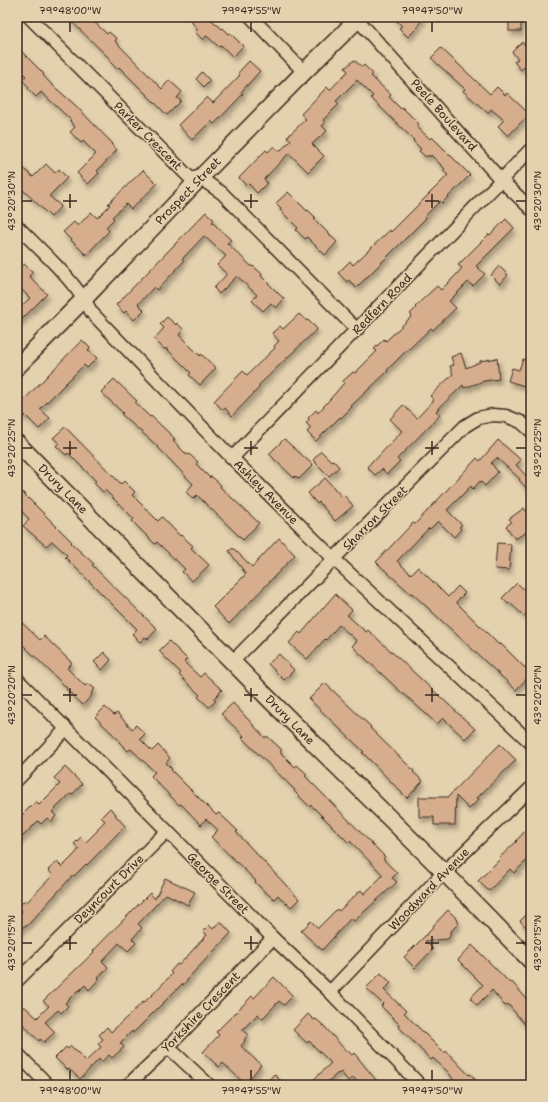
<svg xmlns="http://www.w3.org/2000/svg" width="548" height="1102" font-family="'Shantell Sans',sans-serif">
	<defs>
		<filter id="shadow"><feDropShadow dx="2.5" dy="4.5" stdDeviation="2" flood-color="#0004"/></filter>
	</defs>
	<rect width="100%" height="100%" fill="#e4d1ae"/>
	<filter id="ink" filterUnits="userSpaceOnUse"><feTurbulence type="fractalNoise" baseFrequency=".025" numOctaves="2"/><feDisplacementMap in="SourceGraphic" scale="8" xChannelSelector="R" yChannelSelector="G"/><feConvolveMatrix kernelMatrix="1 2 1 2 8 2 1 2 1" color-interpolation-filters="sRGB"/></filter>
	<g filter="url(#ink)">
		<g fill="#d6ae8d" stroke="#3b2a1e" filter="url(#shadow)">
			<polygon points="67,17 89,17 107,34 109,32 117,39 115,41 162,89 169,80 182,92 177,98 181,101 167,115 119,67 117,69 110,62 111,60"/>
			<polygon points="196,17 208,17 222,29 223,28 229,34 230,33 243,46 233,57 221,45 219,47 208,37 206,36 203,40 195,32 198,29 191,22"/>
			<polygon points="393,17 425,17 418,25 419,26 408,37 399,28 402,26"/>
			<rect x="509" y="17" width="12" height="14"/>
			<polygon points="522,42 531,51 531,72 525,66 521,70 514,62 518,59 512,52"/>
			<polygon points="17,47 44,74 43,75 50,83 74,104 112,143 111,144 117,150 97,171 99,173 88,184 77,173 96,154 83,141 81,143 70,132 75,127 70,121 71,120 41,92 36,97 28,89 29,87 22,80 26,76 17,67"/>
			<polygon points="441,48 490,94 497,87 505,95 507,93 529,114 508,136 498,126 504,120 491,109 488,113 463,91 465,89 431,58"/>
			<polygon points="354,60 362,67 364,65 373,74 371,76 391,95 389,97 401,109 402,107 419,124 416,126 430,139 432,137 470,175 442,203 440,201 425,216 426,218 356,288 349,280 347,282 338,273 350,261 353,265 390,230 391,232 448,175 443,171 445,169 431,155 430,157 428,155 426,157 419,151 421,149 413,141 414,140 371,98 373,96 357,80 336,101 339,104 323,120 325,123 322,126 327,131 312,144 324,156 308,172 289,153 264,179 267,183 257,193 249,184 247,186 239,178 266,150 268,152 274,146 279,152 291,140 287,137 306,119 301,114 327,87 330,90 348,71 345,68"/>
			<polygon points="249,61 260,71 241,92 243,94 221,117 214,124 211,121 192,140 178,125 207,97 213,103 240,75 238,73"/>
			<polygon points="202,72 210,81 204,87 196,79"/>
			<polygon points="17,162 33,177 46,164 55,173 59,169 67,178 49,196 61,206 51,217 17,184"/>
			<polygon points="143,170 157,184 131,209 126,204 112,217 114,219 106,227 109,231 86,255 63,232 74,222 78,226 91,212 97,218 110,205 108,204"/>
			<polygon points="288,192 307,211 308,210 316,218 314,219 337,242 325,255 307,237 305,239 296,230 298,228 280,210 281,208 276,203"/>
			<polygon points="206,212 214,220 212,222 231,240 227,243 252,267 253,266 262,274 261,276 284,299 276,308 271,303 263,311 252,301 257,295 237,276 219,294 214,288 227,274 217,265 226,256 204,236 182,259 184,261 157,290 154,287 138,304 144,310 134,320 126,311 124,313 116,305"/>
			<polygon points="506,219 514,228 476,266 485,274 473,286 468,282 449,301 456,308 433,330 431,328 409,349 408,349 387,370 388,371 351,406 352,407 341,418 340,417 316,441 307,432 311,428 306,423 309,420 308,418 316,410 318,413 344,383 343,381 353,372 355,373 377,351 374,349 384,339 386,341 412,316 410,314 416,308 415,307 424,298 437,286 441,290 456,275 462,268 458,265 489,234 490,235"/>
			<polygon points="24,264 33,272 29,276 47,294 17,324 17,310 30,298 17,285 17,271"/>
			<polygon points="499,266 508,275 500,284 491,275"/>
			<polygon points="299,314 307,321 308,320 317,329 258,386 260,387 232,416 225,408 223,410 214,401 243,371 247,375 275,348 274,346 279,341 272,333 280,326 283,329"/>
			<polygon points="167,317 176,325 177,323 183,329 179,335 200,356 201,354 216,368 200,385 189,375 191,373 166,348 165,350 154,339 164,328 160,324"/>
			<polygon points="82,340 90,348 88,350 97,358 87,368 84,365 40,409 50,418 39,429 25,415 23,417 17,410 17,407"/>
			<polygon points="461,353 466,368 480,362 480,361 497,358 499,379 484,381 464,388 463,385 436,411 440,415 397,459 400,461 387,474 382,469 375,475 367,467 374,459 375,460 402,431 390,419 403,405 417,418 434,400 430,396 453,374 450,366 454,365 451,357"/>
			<polygon points="523,359 531,361 531,377 528,387 508,381 512,368 519,370"/>
			<polygon points="114,379 137,401 135,403 150,417 151,416 171,435 175,439 173,441 187,455 189,454 198,462 196,464 210,478 211,476 221,485 220,487 259,523 243,540 197,495 193,499 186,492 193,484 154,443 121,414 123,413 101,392"/>
			<polygon points="65,427 121,484 124,481 135,492 132,495 158,521 162,517 180,536 181,535 193,546 191,548 209,565 192,581 182,572 185,569 157,542 155,544 132,521 134,519 105,490 103,492 94,483 96,481 68,453 66,455 56,446 59,443 53,438"/>
			<polygon points="284,439 313,465 299,479 295,476 294,478 269,454"/>
			<polygon points="498,440 521,460 516,465 531,481 531,493 519,480 520,479 497,458 491,463 498,472 485,486 480,481 473,489 471,486 447,510 462,525 459,527 461,529 454,537 438,521 430,529 429,528 397,561 411,574 418,567 448,597 458,586 465,593 456,602 499,645 500,643 525,668 531,662 531,674 516,690 412,593 411,594 376,562 413,523 415,524 477,458 480,461"/>
			<polygon points="321,451 331,461 333,460 339,467 329,476 313,460"/>
			<polygon points="325,478 342,497 344,495 353,506 335,521 319,502 317,504 308,493"/>
			<polygon points="17,487 72,542 71,543 94,564 92,565 157,629 148,639 145,637 140,642 132,634 137,629 65,557 67,555 52,541 46,546 23,526 29,519 17,506"/>
			<polygon points="524,508 531,518 526,523 530,530 515,539 506,526 512,522 509,519"/>
			<polygon points="279,538 295,555 229,624 213,607 246,574 229,551 233,548 252,567"/>
			<polygon points="497,543 511,544 509,570 495,569"/>
			<polygon points="517,583 531,596 531,609 524,616 510,603 508,604 502,598"/>
			<polygon points="335,594 352,610 347,615 366,632 368,630 475,729 465,739 443,718 437,724 404,694 403,694 352,646 357,641 339,625 326,640 325,639 307,659 289,643 299,632 301,634"/>
			<polygon points="17,618 40,640 44,636 72,663 67,668 85,686 88,683 95,689 91,693 92,695 83,705 66,689 67,688 22,644 23,642 17,637"/>
			<polygon points="169,641 187,659 184,662 200,677 204,673 222,690 213,699 216,701 209,707 198,697 200,695 179,675 181,673 159,651"/>
			<polygon points="104,652 111,660 102,670 94,662"/>
			<polygon points="279,654 294,670 284,680 268,664"/>
			<polygon points="325,683 371,727 370,728 414,771 413,772 423,781 407,798 364,754 362,753 364,752 309,699"/>
			<polygon points="233,703 265,738 267,736 282,750 280,752 295,767 297,765 307,774 305,776 385,857 383,859 397,873 392,878 397,882 354,921 351,918 322,950 301,931 311,921 318,928 337,909 339,911 361,890 364,894 383,875 350,841 349,843 311,805 310,807 294,791 295,790 242,738 244,736 221,714"/>
			<polygon points="105,707 114,715 117,713 132,729 136,725 145,734 140,739 152,751 158,745 170,758 166,763 172,769 171,770 216,815 219,813 238,831 236,832 299,899 291,907 287,903 286,904 278,895 274,899 264,891 255,882 256,881 211,837 218,830 206,819 201,825 181,804 179,805 151,776 155,772 131,749 128,751 119,742 120,741 95,717"/>
			<polygon points="500,744 516,760 477,798 479,799 469,809 456,796 455,825 434,825 434,817 419,817 419,797 448,797"/>
			<polygon points="65,767 82,784 72,795 70,794 52,812 56,816 51,822 47,818 41,824 38,821 17,842 17,820 36,801 39,805 60,784 54,778"/>
			<polygon points="110,808 116,814 115,815 125,826 87,865 86,864 74,876 73,875 27,926 24,926 17,934 17,917 22,911 18,907 25,900 27,902 53,875 48,870 57,862 62,867 75,854 79,849 74,844 81,837 86,842 98,830 97,829 105,821 101,817"/>
			<polygon points="525,831 531,837 531,856 514,873 510,869 489,891 478,881 500,859 499,858 517,841 516,841"/>
			<polygon points="165,878 195,892 188,905 166,894 138,924 142,928 132,939 136,943 128,951 119,943 102,961 108,967 98,978 99,979 89,990 85,985 79,991 78,990 65,1003 68,1006 61,1013 58,1010 45,1022 55,1032 44,1042 40,1039 39,1041 17,1018 17,1013 24,1006 37,1018 49,1006 43,1001 94,952 93,951 135,908 150,893 155,899"/>
			<polygon points="448,910 458,920 457,921 459,923 450,932 450,936 448,939 425,941 433,949 415,968 404,957 433,928 432,927"/>
			<polygon points="531,910 531,932 520,921"/>
			<polygon points="220,921 231,933 190,976 190,977 183,985 182,984 133,1033 132,1031 120,1043 124,1047 112,1058 109,1055 101,1062 99,1059 80,1079 69,1069 68,1070 55,1058 66,1047 68,1049 71,1046 86,1061 101,1047 98,1044 103,1039 99,1035 107,1027 111,1032 143,1002 143,1003 151,996 172,974 170,972 177,964 179,965 204,938 207,935 203,931 209,925 213,929"/>
			<polygon points="472,945 510,983 512,982 531,1004 531,1032 508,1004 505,1006 492,990 477,1005 470,998 483,985 458,960"/>
			<polygon points="381,973 391,983 384,990 406,1011 404,1013 444,1053 446,1051 469,1075 471,1074 479,1085 457,1085 448,1072 433,1058 431,1060 398,1026 399,1024 381,1006 383,1004 366,988"/>
			<polygon points="274,977 293,996 284,1005 279,1001 262,1019 258,1014 242,1030 248,1035 244,1040 245,1041 241,1046 261,1065 245,1084 223,1063 219,1067 203,1052 219,1035 216,1032 252,996 254,998"/>
			<polygon points="308,1014 314,1020 316,1019 324,1026 347,1052 348,1051 352,1055 354,1053 380,1085 360,1085 353,1077 348,1081 341,1072 339,1074 338,1073 324,1085 308,1085 331,1063 309,1041 307,1043 293,1030"/>
			<polygon points="274,1074 280,1080 276,1085 264,1085"/>
		</g>
		<g fill="none" stroke-linecap="round" stroke-linejoin="round">
			<g stroke="#3b2a1e" stroke-width="15">
				<g id="minor">
					<polyline points="29,17 190,178 200,178 222,193 357,330"/>
					<polyline points="251,17 304,72"/>
					<polyline points="358,20 501,180 531,209"/>
					<path d="M17,226C44,254 74,279 92,313L232,458L334,559L531,743"/>
					<polyline points="232,458 531,149"/>
					<polyline points="233,661 465,426 478,418 493,415 506,416 521,422 531,431"/>
					<polyline points="17,679 273,938 330,992 420,1085"/>
					<polyline points="17,780 66,729"/>
					<polyline points="17,981 167,831"/>
					<polyline points="330,992 444,872 531,788"/>
					<polyline points="168,1047 209,1085"/>
					<polyline points="17,1053 48,1085"/>
					<polyline points="128,1085 168,1047 273,938"/>
				</g>
			</g>
			<g stroke="#3b2a1e" stroke-width="19">
				<g id="tertiary">
					<polyline points="17,367 84,299 200,178 304,72 360,17"/>
					<polyline points="17,443 270,700 444,872 531,961"/>
				</g>
			</g>
			<use href="#minor" stroke="#e4d1ae" stroke-width="12"/>
			<use href="#tertiary" stroke="#e4d1ae" stroke-width="16"/>
		</g>
	</g>
	<path fill="none" stroke="#3b2a1e" stroke-width="1.5" d="M70,22V32M251,22V32M432,22V32M70,194V208M251,194V208M432,194V208M22,201H32M63,201H77M244,201H258M425,201H439M516,201H526M70,441V455M251,441V455M432,441V455M22,448H32M63,448H77M244,448H258M425,448H439M516,448H526M70,688V702M251,688V702M432,688V702M22,695H32M63,695H77M244,695H258M425,695H439M516,695H526M70,936V950M251,936V950M432,936V950M22,943H32M63,943H77M244,943H258M425,943H439M516,943H526M70,1070V1080M251,1070V1080M432,1070V1080"/>
	<g text-anchor="middle" stroke-width="3" stroke-linejoin="round" paint-order="stroke">
		<g font-size="12" fill="#3b2a1e" stroke="#e4d1ae">
			<text transform="translate(444 115) rotate(48)" y="4">Peele Boulevard</text>
			<text transform="translate(148 136) rotate(45)" y="4">Parker Crescent</text>
			<text transform="translate(188 191) rotate(-46)" y="4">Prospect Street</text>
			<text transform="translate(382 304) rotate(-46)" y="4">Redfern Road</text>
			<text transform="translate(63 489) rotate(45)" y="4">Drury Lane</text>
			<text transform="translate(266 492) rotate(45)" y="4">Ashley Avenue</text>
			<text transform="translate(375 518) rotate(-45)" y="4">Sharron Street</text>
			<text transform="translate(290 720) rotate(45)" y="4">Drury Lane</text>
			<text transform="translate(218 883) rotate(45)" y="4">George Street</text>
			<text transform="translate(109 889) rotate(-45)" y="4">Deyncourt Drive</text>
			<text transform="translate(429 889) rotate(-46)" y="4">Woodward Avenue</text>
			<text transform="translate(201 1012) rotate(-46)" y="4">Yorkshire Crescent</text>
		</g>
	</g>
	<rect width="548" height="1102" fill="none" stroke="#e4d1ae" stroke-width="44"/>
	<rect x="22" y="22" width="504" height="1058" fill="none" stroke="#3b2a1e" stroke-width="1.5"/>
	<g font-size="10" text-anchor="middle" fill="#3b2a1e">
		<text x="70" y="14">79°48'00"W</text>
		<text x="251" y="14">79°47'55"W</text>
		<text x="432" y="14">79°47'50"W</text>
		<text transform="translate(11 201) rotate(-90)" y="4">43°20'30"N</text>
		<text transform="translate(537 201) rotate(-90)" y="4">43°20'30"N</text>
		<text transform="translate(11 448) rotate(-90)" y="4">43°20'25"N</text>
		<text transform="translate(537 448) rotate(-90)" y="4">43°20'25"N</text>
		<text transform="translate(11 695) rotate(-90)" y="4">43°20'20"N</text>
		<text transform="translate(537 695) rotate(-90)" y="4">43°20'20"N</text>
		<text transform="translate(11 943) rotate(-90)" y="4">43°20'15"N</text>
		<text transform="translate(537 943) rotate(-90)" y="4">43°20'15"N</text>
		<text x="70" y="1094">79°48'00"W</text>
		<text x="251" y="1094">79°47'55"W</text>
		<text x="432" y="1094">79°47'50"W</text>
	</g>
</svg>
